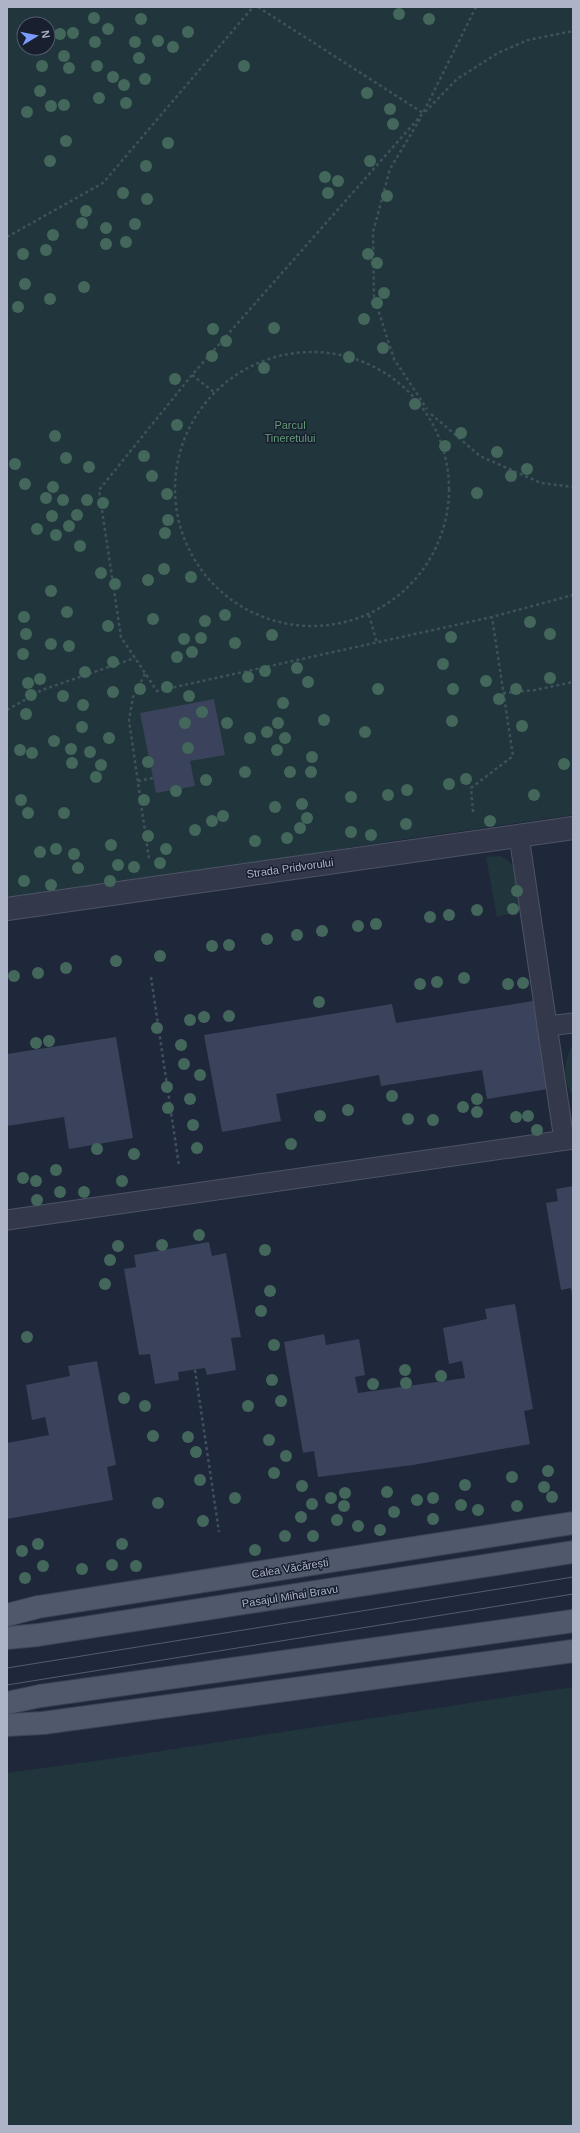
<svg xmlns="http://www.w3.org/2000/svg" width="580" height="2133" font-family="Arial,sans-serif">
	<rect width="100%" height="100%" fill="#1f273b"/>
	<g fill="#21353c" fill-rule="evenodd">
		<path d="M7,7H573V815L398,840L7,902ZM24,24H48V48H24Z"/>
		<path d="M500,856C520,864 518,885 522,904L516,912L497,917L486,857Z"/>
		<path d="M573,1047V1096C563,1082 563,1063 571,1048Z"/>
		<polygon points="573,1687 573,2126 7,2126 7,1773 123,1757"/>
	</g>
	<g fill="#3a435b">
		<polygon points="214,699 225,755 190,761 195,786 156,793 140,713"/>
		<polygon points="533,1001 548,1089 487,1099 482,1070 381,1086 379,1075 276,1094 281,1121 222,1132 204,1035 392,1004 396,1023"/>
		<polygon points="116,1037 133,1138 69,1149 64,1117 7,1126 7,1054"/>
		<polygon points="573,1186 573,1295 572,1295 571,1288 561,1290 546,1203 558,1201 556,1189"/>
		<polygon points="209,1242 212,1256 226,1253 241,1337 231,1338 236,1370 207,1375 205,1368 178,1372 179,1380 155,1384 150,1354 139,1355 124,1269 136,1267 134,1255"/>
		<polygon points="515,1304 533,1409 524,1411 530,1444 413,1465 318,1477 314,1451 303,1453 284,1342 324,1334 326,1345 359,1339 365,1375 355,1377 358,1393 465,1378 462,1361 449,1364 443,1328 487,1319 485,1309"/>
		<polygon points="97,1361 116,1465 107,1467 113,1500 7,1519 7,1443 49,1435 45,1417 32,1420 26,1385 70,1376 68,1366"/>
	</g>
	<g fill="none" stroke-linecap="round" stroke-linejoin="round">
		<g stroke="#4d5466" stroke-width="21">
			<g id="service">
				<polyline points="519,836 564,1140"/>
				<polyline points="547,1026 573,1023"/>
				<polyline points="7,1220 573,1139"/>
			</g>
		</g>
		<g stroke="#4d5466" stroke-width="24">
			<polyline id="minor" points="7,909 573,828"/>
		</g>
		<g stroke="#3c4255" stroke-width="24">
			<g id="primary">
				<polyline points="7,1615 38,1607 573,1523"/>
				<polyline points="7,1638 38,1635 573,1552"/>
				<polyline points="7,1703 40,1696 573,1621"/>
				<polyline points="7,1725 43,1723 573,1651"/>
			</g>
		</g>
		<g stroke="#3e5259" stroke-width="2.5" stroke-dasharray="3 3" stroke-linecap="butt">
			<polyline points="258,7 423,113"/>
			<polyline points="476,7 423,113 192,375 99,490 121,637 157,691 492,617 573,595"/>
			<polyline points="425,112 457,79 498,53 528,40 573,31"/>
			<polyline points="420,119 390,169 373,232 374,297 394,359 427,409"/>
			<polyline points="7,237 103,183 253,7"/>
			<circle cx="312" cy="489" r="137"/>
			<polyline points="192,375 215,393"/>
			<polyline points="431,414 480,456 541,483 573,487"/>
			<polyline points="369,615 377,643"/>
			<polyline points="145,674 133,697 129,720 149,859"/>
			<polyline points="503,693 535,690 573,682"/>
			<polyline points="7,710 42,690 135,658"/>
			<polyline points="138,781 153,778"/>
			<polyline points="473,812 471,788 513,756 492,617"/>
			<polyline points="151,977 179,1166"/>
			<polyline points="195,1370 219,1532"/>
		</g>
		<use href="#service" stroke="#33394b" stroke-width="19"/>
		<use href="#minor" stroke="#33394b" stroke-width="22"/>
		<use href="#primary" stroke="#50586b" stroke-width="22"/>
		<g stroke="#545c73" stroke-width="1">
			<polyline points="7,1668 573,1577"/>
			<polyline points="7,1685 573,1594"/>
		</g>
	</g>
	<g fill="#44675c">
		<circle cx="399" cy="14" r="6"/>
		<circle cx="94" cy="18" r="6"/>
		<circle cx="141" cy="19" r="6"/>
		<circle cx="429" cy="19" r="6"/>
		<circle cx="108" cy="29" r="6"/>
		<circle cx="188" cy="32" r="6"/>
		<circle cx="73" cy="33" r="6"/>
		<circle cx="60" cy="34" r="6"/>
		<circle cx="158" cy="41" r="6"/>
		<circle cx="95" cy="42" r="6"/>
		<circle cx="135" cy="42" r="6"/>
		<circle cx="173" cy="47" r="6"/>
		<circle cx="64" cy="56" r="6"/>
		<circle cx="139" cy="58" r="6"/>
		<circle cx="42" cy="66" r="6"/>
		<circle cx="97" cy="66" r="6"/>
		<circle cx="244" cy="66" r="6"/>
		<circle cx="69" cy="68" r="6"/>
		<circle cx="113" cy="77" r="6"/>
		<circle cx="145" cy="79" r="6"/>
		<circle cx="124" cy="85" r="6"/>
		<circle cx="40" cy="91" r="6"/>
		<circle cx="367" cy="93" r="6"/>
		<circle cx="99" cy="98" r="6"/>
		<circle cx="126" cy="103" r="6"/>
		<circle cx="64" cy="105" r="6"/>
		<circle cx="51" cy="106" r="6"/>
		<circle cx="390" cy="109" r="6"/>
		<circle cx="27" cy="112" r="6"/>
		<circle cx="393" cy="124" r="6"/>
		<circle cx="66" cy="141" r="6"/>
		<circle cx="168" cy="143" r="6"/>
		<circle cx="50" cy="161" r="6"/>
		<circle cx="370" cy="161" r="6"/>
		<circle cx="146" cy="166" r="6"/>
		<circle cx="325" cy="177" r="6"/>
		<circle cx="338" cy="181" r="6"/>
		<circle cx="123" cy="193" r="6"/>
		<circle cx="328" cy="193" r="6"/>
		<circle cx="387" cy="196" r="6"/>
		<circle cx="147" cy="199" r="6"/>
		<circle cx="86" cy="211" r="6"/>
		<circle cx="82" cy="223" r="6"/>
		<circle cx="135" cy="224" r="6"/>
		<circle cx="106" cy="228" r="6"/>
		<circle cx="53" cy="235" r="6"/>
		<circle cx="126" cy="242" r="6"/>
		<circle cx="106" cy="244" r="6"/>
		<circle cx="46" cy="250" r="6"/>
		<circle cx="23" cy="254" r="6"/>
		<circle cx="368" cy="254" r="6"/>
		<circle cx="377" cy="263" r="6"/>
		<circle cx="25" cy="284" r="6"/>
		<circle cx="84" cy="287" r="6"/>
		<circle cx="384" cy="293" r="6"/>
		<circle cx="50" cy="299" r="6"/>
		<circle cx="377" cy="303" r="6"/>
		<circle cx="18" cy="307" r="6"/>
		<circle cx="364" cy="319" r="6"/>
		<circle cx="274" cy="328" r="6"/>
		<circle cx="213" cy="329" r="6"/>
		<circle cx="226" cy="341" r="6"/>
		<circle cx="383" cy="348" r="6"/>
		<circle cx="212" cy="356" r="6"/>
		<circle cx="349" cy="357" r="6"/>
		<circle cx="264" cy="368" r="6"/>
		<circle cx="175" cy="379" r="6"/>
		<circle cx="415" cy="404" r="6"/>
		<circle cx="177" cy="425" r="6"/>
		<circle cx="461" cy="433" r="6"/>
		<circle cx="55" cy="436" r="6"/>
		<circle cx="445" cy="446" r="6"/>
		<circle cx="497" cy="452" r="6"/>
		<circle cx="144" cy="456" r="6"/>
		<circle cx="66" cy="458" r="6"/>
		<circle cx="15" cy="464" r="6"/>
		<circle cx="89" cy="467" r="6"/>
		<circle cx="527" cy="469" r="6"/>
		<circle cx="152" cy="476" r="6"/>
		<circle cx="511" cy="476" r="6"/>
		<circle cx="25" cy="484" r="6"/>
		<circle cx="53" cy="487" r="6"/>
		<circle cx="477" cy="493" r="6"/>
		<circle cx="167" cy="494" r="6"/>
		<circle cx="46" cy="498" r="6"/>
		<circle cx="63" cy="500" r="6"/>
		<circle cx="87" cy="500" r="6"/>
		<circle cx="103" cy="503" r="6"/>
		<circle cx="77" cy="515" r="6"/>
		<circle cx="52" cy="516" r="6"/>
		<circle cx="168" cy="520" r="6"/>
		<circle cx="69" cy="526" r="6"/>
		<circle cx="37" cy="529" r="6"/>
		<circle cx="165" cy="533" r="6"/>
		<circle cx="56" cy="535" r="6"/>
		<circle cx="80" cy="546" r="6"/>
		<circle cx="164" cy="569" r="6"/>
		<circle cx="101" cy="573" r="6"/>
		<circle cx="191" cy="577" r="6"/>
		<circle cx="148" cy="580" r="6"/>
		<circle cx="115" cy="584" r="6"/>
		<circle cx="51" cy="591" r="6"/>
		<circle cx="67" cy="612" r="6"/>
		<circle cx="225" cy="615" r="6"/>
		<circle cx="24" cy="617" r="6"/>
		<circle cx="153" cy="619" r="6"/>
		<circle cx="205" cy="621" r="6"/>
		<circle cx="530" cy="622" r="6"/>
		<circle cx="108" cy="626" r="6"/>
		<circle cx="26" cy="634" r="6"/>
		<circle cx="550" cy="634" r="6"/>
		<circle cx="272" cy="635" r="6"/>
		<circle cx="451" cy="637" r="6"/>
		<circle cx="201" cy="638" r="6"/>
		<circle cx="184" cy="639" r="6"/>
		<circle cx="235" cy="643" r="6"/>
		<circle cx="51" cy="644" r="6"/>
		<circle cx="69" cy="646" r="6"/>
		<circle cx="192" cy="652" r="6"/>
		<circle cx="23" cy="654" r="6"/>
		<circle cx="177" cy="657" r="6"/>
		<circle cx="113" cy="662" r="6"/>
		<circle cx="443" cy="664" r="6"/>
		<circle cx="297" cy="668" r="6"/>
		<circle cx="265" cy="671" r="6"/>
		<circle cx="85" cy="672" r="6"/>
		<circle cx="248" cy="677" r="6"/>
		<circle cx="550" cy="678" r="6"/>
		<circle cx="40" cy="679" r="6"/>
		<circle cx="486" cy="681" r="6"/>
		<circle cx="308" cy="682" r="6"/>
		<circle cx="28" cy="683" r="6"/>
		<circle cx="167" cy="687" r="6"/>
		<circle cx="140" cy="689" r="6"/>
		<circle cx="378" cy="689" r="6"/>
		<circle cx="453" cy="689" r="6"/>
		<circle cx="516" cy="689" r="6"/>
		<circle cx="113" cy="692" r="6"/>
		<circle cx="31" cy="695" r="6"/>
		<circle cx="63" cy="696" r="6"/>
		<circle cx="189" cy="696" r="6"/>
		<circle cx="499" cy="699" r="6"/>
		<circle cx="283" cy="703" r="6"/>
		<circle cx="83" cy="705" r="6"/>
		<circle cx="202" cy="712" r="6"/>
		<circle cx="26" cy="714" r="6"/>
		<circle cx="324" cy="720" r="6"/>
		<circle cx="452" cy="721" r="6"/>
		<circle cx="185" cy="723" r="6"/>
		<circle cx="227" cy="723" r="6"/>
		<circle cx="278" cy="723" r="6"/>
		<circle cx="522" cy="726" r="6"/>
		<circle cx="82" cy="727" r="6"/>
		<circle cx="267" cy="732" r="6"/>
		<circle cx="365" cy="732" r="6"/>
		<circle cx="109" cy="738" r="6"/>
		<circle cx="250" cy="738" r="6"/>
		<circle cx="285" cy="738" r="6"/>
		<circle cx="54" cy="741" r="6"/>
		<circle cx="188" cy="748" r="6"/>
		<circle cx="71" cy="749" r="6"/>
		<circle cx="20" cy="750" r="6"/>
		<circle cx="277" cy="750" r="6"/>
		<circle cx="90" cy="752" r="6"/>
		<circle cx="32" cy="753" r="6"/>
		<circle cx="312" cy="757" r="6"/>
		<circle cx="148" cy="762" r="6"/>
		<circle cx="72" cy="763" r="6"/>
		<circle cx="564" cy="764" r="6"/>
		<circle cx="101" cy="765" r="6"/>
		<circle cx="245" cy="772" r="6"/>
		<circle cx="290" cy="772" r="6"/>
		<circle cx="311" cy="772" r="6"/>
		<circle cx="96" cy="777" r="6"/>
		<circle cx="466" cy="779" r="6"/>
		<circle cx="206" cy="780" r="6"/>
		<circle cx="449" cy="784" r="6"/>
		<circle cx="407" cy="790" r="6"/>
		<circle cx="176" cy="791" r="6"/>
		<circle cx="388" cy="795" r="6"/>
		<circle cx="534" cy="795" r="6"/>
		<circle cx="351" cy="797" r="6"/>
		<circle cx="21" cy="800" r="6"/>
		<circle cx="144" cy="800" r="6"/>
		<circle cx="302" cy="804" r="6"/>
		<circle cx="275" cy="807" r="6"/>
		<circle cx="28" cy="813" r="6"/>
		<circle cx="64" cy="813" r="6"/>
		<circle cx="223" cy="816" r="6"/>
		<circle cx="307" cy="818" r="6"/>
		<circle cx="212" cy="821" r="6"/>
		<circle cx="490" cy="821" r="6"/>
		<circle cx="406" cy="824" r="6"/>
		<circle cx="300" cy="828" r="6"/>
		<circle cx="195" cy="830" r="6"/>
		<circle cx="351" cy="832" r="6"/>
		<circle cx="371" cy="835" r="6"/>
		<circle cx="148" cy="836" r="6"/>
		<circle cx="287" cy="838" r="6"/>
		<circle cx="255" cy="841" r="6"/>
		<circle cx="111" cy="845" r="6"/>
		<circle cx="56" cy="849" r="6"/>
		<circle cx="166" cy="849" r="6"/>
		<circle cx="40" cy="852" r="6"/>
		<circle cx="74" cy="854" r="6"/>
		<circle cx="160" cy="863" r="6"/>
		<circle cx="118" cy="865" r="6"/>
		<circle cx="134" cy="867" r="6"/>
		<circle cx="78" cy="868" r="6"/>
		<circle cx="24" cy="881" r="6"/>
		<circle cx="110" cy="881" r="6"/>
		<circle cx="51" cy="885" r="6"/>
		<circle cx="517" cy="891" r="6"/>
		<circle cx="513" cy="909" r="6"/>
		<circle cx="477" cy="910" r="6"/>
		<circle cx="449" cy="915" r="6"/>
		<circle cx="430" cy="917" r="6"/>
		<circle cx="376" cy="924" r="6"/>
		<circle cx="358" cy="926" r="6"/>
		<circle cx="322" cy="931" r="6"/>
		<circle cx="297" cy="935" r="6"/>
		<circle cx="267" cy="939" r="6"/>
		<circle cx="229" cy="945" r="6"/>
		<circle cx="212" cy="946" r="6"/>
		<circle cx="160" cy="956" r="6"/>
		<circle cx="116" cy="961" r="6"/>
		<circle cx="66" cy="968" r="6"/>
		<circle cx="38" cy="973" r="6"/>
		<circle cx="14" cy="976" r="6"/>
		<circle cx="464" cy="978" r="6"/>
		<circle cx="437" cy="982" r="6"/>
		<circle cx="523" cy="983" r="6"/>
		<circle cx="420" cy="984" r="6"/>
		<circle cx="508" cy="984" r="6"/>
		<circle cx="319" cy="1002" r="6"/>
		<circle cx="229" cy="1016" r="6"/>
		<circle cx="204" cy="1017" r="6"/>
		<circle cx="190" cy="1020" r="6"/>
		<circle cx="157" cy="1028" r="6"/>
		<circle cx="49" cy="1041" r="6"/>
		<circle cx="36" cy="1043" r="6"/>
		<circle cx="181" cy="1045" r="6"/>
		<circle cx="184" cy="1064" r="6"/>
		<circle cx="200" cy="1075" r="6"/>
		<circle cx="167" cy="1087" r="6"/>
		<circle cx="392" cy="1096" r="6"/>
		<circle cx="190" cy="1099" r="6"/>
		<circle cx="477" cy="1099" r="6"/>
		<circle cx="463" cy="1107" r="6"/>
		<circle cx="168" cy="1108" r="6"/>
		<circle cx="348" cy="1110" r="6"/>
		<circle cx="477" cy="1112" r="6"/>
		<circle cx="320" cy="1116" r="6"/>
		<circle cx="528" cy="1116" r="6"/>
		<circle cx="516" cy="1117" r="6"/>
		<circle cx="408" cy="1119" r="6"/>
		<circle cx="433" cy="1120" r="6"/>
		<circle cx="193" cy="1125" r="6"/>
		<circle cx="537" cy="1130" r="6"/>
		<circle cx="291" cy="1144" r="6"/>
		<circle cx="197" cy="1148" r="6"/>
		<circle cx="97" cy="1149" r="6"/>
		<circle cx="134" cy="1154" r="6"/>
		<circle cx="56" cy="1170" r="6"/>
		<circle cx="23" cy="1178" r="6"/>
		<circle cx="36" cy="1181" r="6"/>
		<circle cx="122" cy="1181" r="6"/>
		<circle cx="60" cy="1192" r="6"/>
		<circle cx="84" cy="1192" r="6"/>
		<circle cx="37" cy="1200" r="6"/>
		<circle cx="199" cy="1235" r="6"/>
		<circle cx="162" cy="1245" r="6"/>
		<circle cx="118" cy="1246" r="6"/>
		<circle cx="265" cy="1250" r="6"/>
		<circle cx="110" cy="1260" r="6"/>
		<circle cx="105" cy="1284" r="6"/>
		<circle cx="270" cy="1291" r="6"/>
		<circle cx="261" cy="1311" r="6"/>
		<circle cx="27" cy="1337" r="6"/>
		<circle cx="274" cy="1345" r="6"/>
		<circle cx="405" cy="1370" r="6"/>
		<circle cx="441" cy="1376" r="6"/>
		<circle cx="272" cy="1380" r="6"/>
		<circle cx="406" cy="1383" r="6"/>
		<circle cx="373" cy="1384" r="6"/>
		<circle cx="124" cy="1398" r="6"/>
		<circle cx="281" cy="1401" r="6"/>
		<circle cx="145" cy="1406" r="6"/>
		<circle cx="248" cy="1406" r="6"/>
		<circle cx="153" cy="1436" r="6"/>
		<circle cx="188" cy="1437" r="6"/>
		<circle cx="269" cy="1440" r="6"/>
		<circle cx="196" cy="1452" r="6"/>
		<circle cx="286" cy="1456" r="6"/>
		<circle cx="548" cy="1471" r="6"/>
		<circle cx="274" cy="1473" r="6"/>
		<circle cx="512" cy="1477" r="6"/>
		<circle cx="200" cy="1480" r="6"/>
		<circle cx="465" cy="1485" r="6"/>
		<circle cx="302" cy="1486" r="6"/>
		<circle cx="544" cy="1487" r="6"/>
		<circle cx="387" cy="1492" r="6"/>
		<circle cx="345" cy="1493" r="6"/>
		<circle cx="552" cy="1497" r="6"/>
		<circle cx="235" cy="1498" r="6"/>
		<circle cx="331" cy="1498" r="6"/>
		<circle cx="433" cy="1498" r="6"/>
		<circle cx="417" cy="1500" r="6"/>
		<circle cx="158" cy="1503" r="6"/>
		<circle cx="312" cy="1504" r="6"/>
		<circle cx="461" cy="1505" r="6"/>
		<circle cx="344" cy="1506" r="6"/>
		<circle cx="517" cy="1506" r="6"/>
		<circle cx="478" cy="1510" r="6"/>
		<circle cx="394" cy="1512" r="6"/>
		<circle cx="301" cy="1517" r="6"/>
		<circle cx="433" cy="1519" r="6"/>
		<circle cx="337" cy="1520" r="6"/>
		<circle cx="203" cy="1521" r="6"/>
		<circle cx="358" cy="1526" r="6"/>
		<circle cx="380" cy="1530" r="6"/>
		<circle cx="285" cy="1536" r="6"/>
		<circle cx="313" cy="1536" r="6"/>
		<circle cx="38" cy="1544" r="6"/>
		<circle cx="122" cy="1544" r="6"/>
		<circle cx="255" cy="1550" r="6"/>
		<circle cx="22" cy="1551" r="6"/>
		<circle cx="112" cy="1565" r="6"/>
		<circle cx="43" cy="1566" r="6"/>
		<circle cx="136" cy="1566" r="6"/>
		<circle cx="82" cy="1569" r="6"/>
		<circle cx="25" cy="1578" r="6"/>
	</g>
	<g text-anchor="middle" stroke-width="3" stroke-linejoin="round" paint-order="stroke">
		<g font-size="11" fill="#629b77" stroke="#181f2f">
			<text x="290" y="429">Parcul<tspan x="290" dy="13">Tineretului</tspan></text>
		</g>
		<g font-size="11" fill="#adb4c8" stroke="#181f2f">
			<text transform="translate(290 868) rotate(-8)" y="4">Strada Pridvorului</text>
			<text transform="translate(290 1568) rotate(-9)" y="4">Calea Văcărești</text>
			<text transform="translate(290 1596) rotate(-9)" y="4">Pasajul Mihai Bravu</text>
		</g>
	</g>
	<rect width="580" height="2133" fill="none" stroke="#adb4c8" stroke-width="16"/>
	<g transform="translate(36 36) rotate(80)"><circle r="19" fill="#181f2f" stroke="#545b6c"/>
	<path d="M0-3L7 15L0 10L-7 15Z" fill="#7b9bff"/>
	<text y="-6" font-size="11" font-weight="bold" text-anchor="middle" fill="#adb4c8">N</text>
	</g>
</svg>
